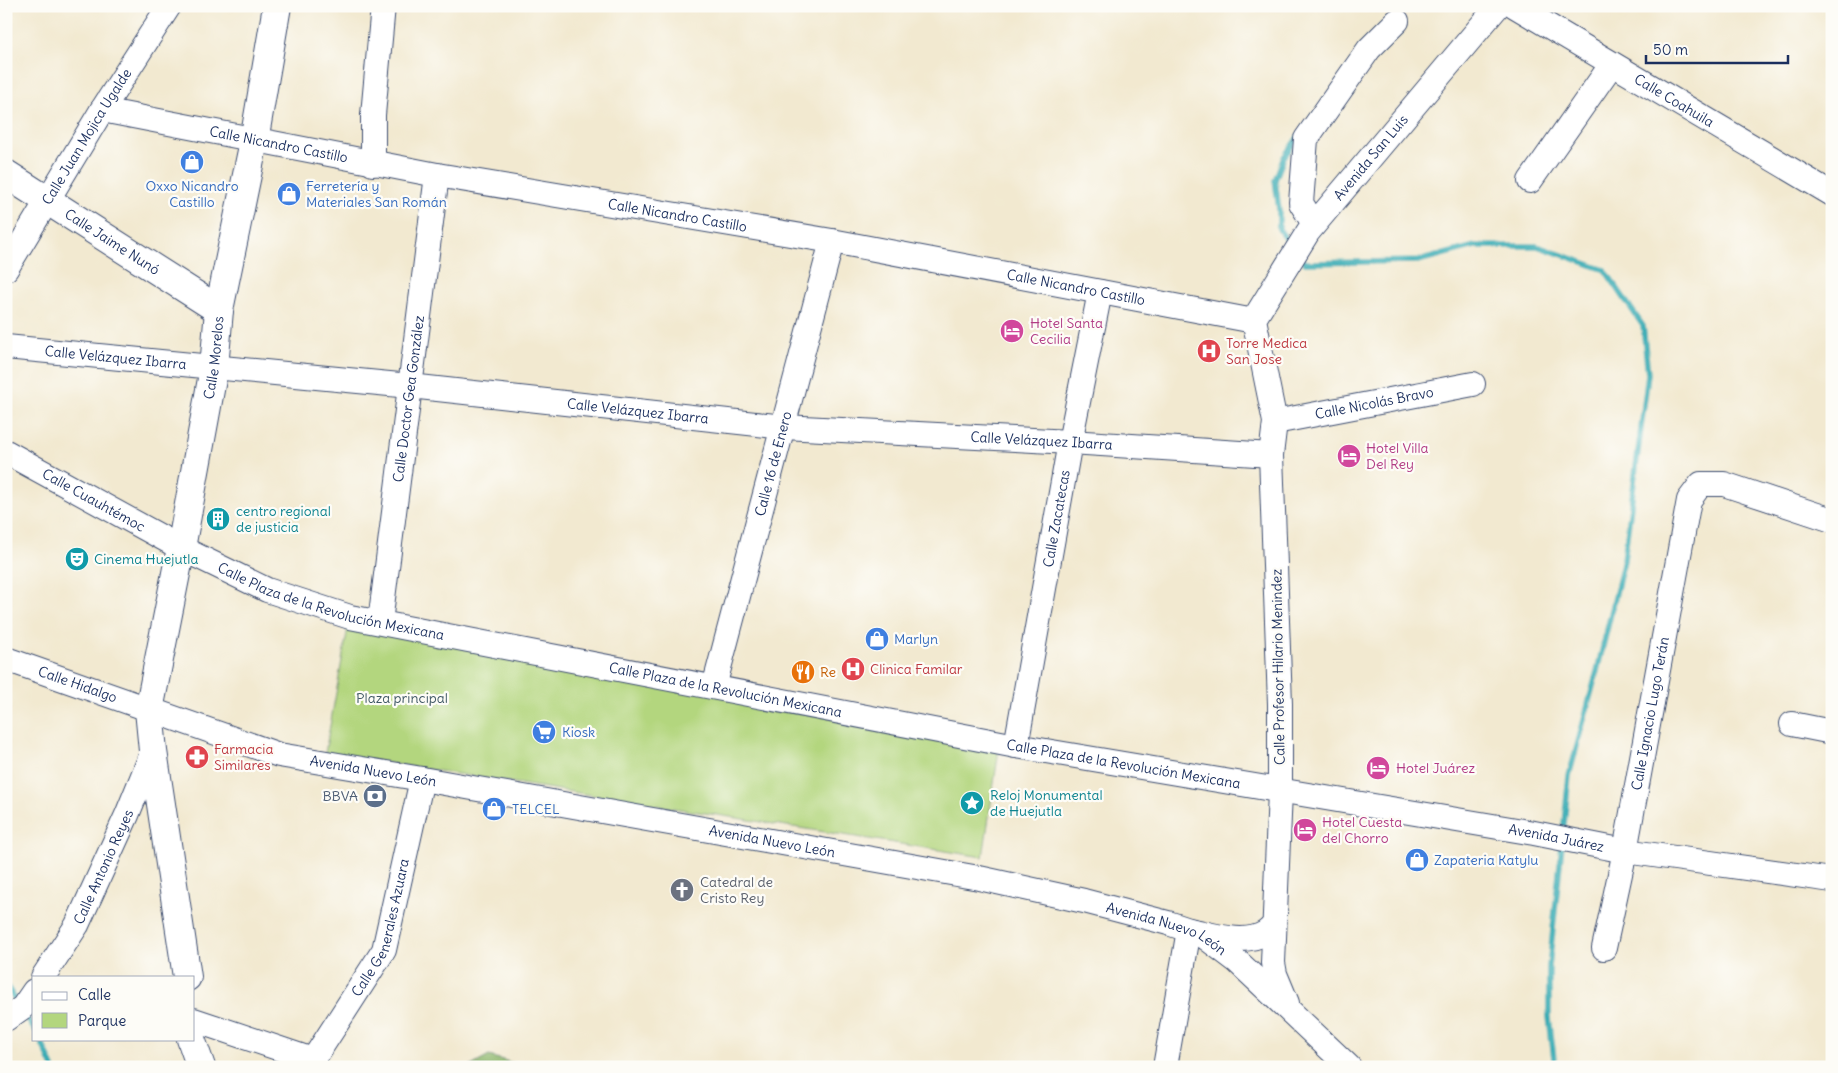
<svg xmlns="http://www.w3.org/2000/svg" width="1838" height="1073" font-family="Delius,sans-serif">
	<rect width="100%" height="100%" fill="#fdfcf7"/>
	<filter id="ink" filterUnits="userSpaceOnUse"><feTurbulence type="fractalNoise" baseFrequency=".02" numOctaves="2"/><feDisplacementMap in="SourceGraphic" scale="10" xChannelSelector="R" yChannelSelector="G"/><feConvolveMatrix kernelMatrix="1 2 1 2 8 2 1 2 1" color-interpolation-filters="sRGB"/></filter>
	<filter id="wash" filterUnits="userSpaceOnUse"><feTurbulence type="fractalNoise" baseFrequency=".0096" numOctaves="4" result="noise"/><feDisplacementMap in="SourceGraphic" scale="20" xChannelSelector="R" yChannelSelector="G"/><feGaussianBlur stdDeviation="1.12" result="paint"/><feColorMatrix in="noise" values="0 0 0 0 0 0 0 0 0 0 0 0 0 0 0 0 0 1.4 0 .05"/><feComposite in="paint" operator="in"/></filter>
	<g filter="url(#wash)">
		<rect width="100%" height="100%" fill="#f2e9d0"/>
		<polygon fill="#b3d67e" stroke="#67826e" points="349,622 1000,743 983,857 325,753"/>
		<polygon fill="#8eb76d" stroke="#547366" points="489,1056 527,1067 469,1067"/>
		<g fill="none" stroke-linecap="round" stroke-linejoin="round">
			<g stroke="#39abb4" stroke-width="5.5">
				<polyline points="1292,247 1279,229 1279,210 1275,180 1284,157 1298,137"/>
				<polyline points="1300,256 1305,263 1418,261 1475,246 1537,246 1605,270 1643,326 1648,374 1624,560 1597,671 1569,776 1563,833"/>
				<polyline points="6,985 18,1004"/>
				<polyline points="24,1014 34,1029"/>
				<polyline points="40,1039 53,1067"/>
				<polyline points="1555,1067 1549,1017 1549,967 1562,845"/>
			</g>
		</g>
	</g>
	<g filter="url(#ink)">
		<g fill="none" stroke-linecap="round" stroke-linejoin="round">
			<g stroke="#3b4b6f" stroke-width="26">
				<g id="minor">
					<path id="s1" d="M1515,6L1832,194"/>
					<path id="s2" d="M102,110L437,175L832,241L1254,321"/>
					<polyline points="373,164 373,115 383,6"/>
					<polyline points="1530,181 1612,64"/>
					<polyline points="1314,224 1301,203 1306,139 1369,49 1397,21"/>
					<path id="s3" d="M6,269L102,110L169,6"/>
					<path id="s4" d="M6,347L410,386L784,427L1070,442L1271,455"/>
					<path id="s5" d="M1275,422L1473,384"/>
					<path id="s6" d="M6,452L181,548L267,590L350,617L1016,746L1534,833L1625,851L1832,880"/>
					<path id="s7" d="M380,622L437,175"/>
					<path id="s8" d="M6,659L279,755L422,779L979,878L1084,901L1168,923L1201,934L1238,962L1349,1067"/>
					<path id="s9" d="M714,687L832,241"/>
					<polyline points="1792,724 1832,732"/>
					<path id="s10" d="M1016,746L1070,442L1100,292"/>
					<path id="s11" d="M1604,948L1625,851L1689,500L1701,484H1724L1832,520"/>
					<path id="s12" d="M43,977L77,925L127,815L153,751"/>
					<path id="s13" d="M1287,1003L1275,974L1273,963L1280,791V704L1271,455L1275,422L1254,319L1308,232L1498,6"/>
					<polyline points="6,1019 23,1007 34,991"/>
					<polyline points="194,1020 313,1060"/>
					<path id="s14" d="M311,1067L313,1060L384,950L422,779"/>
					<path d="M1165,1067L1189,930C1211,934 1244,946 1265,933C1268,931 1271,928 1274,925"/>
				</g>
			</g>
			<g stroke="#3b4b6f" stroke-width="30">
				<g id="major">
					<path id="s15" d="M6,174L219,310"/>
					<path id="s16" d="M187,977L153,751L149,710L181,548L214,368L219,310L254,141L277,6"/>
					<polyline points="191,1039 201,1067"/>
				</g>
			</g>
			<use href="#minor" stroke="#fff" stroke-width="24"/>
			<use href="#major" stroke="#fff" stroke-width="28"/>
		</g>
	</g>
	<defs>
		<g id="shop-disc" transform="scale(1.25)"><circle r="9.5" fill="#3f7fe0" stroke="#fdfcf7"/><path d="M-5-2.5h2.3a2.7 3.5 0 0 1 5.4 0H5L5.5 6h-11ZM-1.5-2.5h3a1.5 2.3 0 0 0-3 0Z" fill="#fff"/></g>
		<g id="hotel-disc" transform="scale(1.25)"><circle r="9.5" fill="#d1479c" stroke="#fdfcf7"/><path d="M-6-4.5h1.5V1H6V5H4.5V3h-9V5H-6ZM-4 0a1.8 1.8 0 1 1 3.6 0ZM.5 0V-2.5h3Q6-2.5 6 0Z" fill="#fff"/></g>
		<g id="hospital-disc" transform="scale(1.25)"><circle r="9.5" fill="#e0444e" stroke="#fdfcf7"/><path d="M-5-5h3v3.5h4V-5h3V5h-3V1.5h-4V5h-3Z" fill="#fff"/></g>
		<g id="building-disc" transform="scale(1.25)"><circle r="9.5" fill="#0f9aa8" stroke="#fdfcf7"/><path d="M-4-6H4V6H1V3H-1V6H-4ZM-2.5-4.3h1.7v1.8h-1.7ZM.8-4.3h1.7v1.8H.8ZM-2.5-1h1.7V.8h-1.7ZM.8-1h1.7V.8H.8Z" fill="#fff"/></g>
		<g id="theatre-disc" transform="scale(1.25)"><circle r="9.5" fill="#0f9aa8" stroke="#fdfcf7"/><path d="M-5-5.5Q0-4 5-5.5V0Q5 5 0 6Q-5 5-5 0ZM-3.3-2.5H-1v1.5H-3.3ZM1-2.5H3.3v1.5H1ZM-2.8 1Q0 5.5 2.8 1Z" fill="#fff"/></g>
		<g id="restaurant-disc" transform="scale(1.25)"><circle r="9.5" fill="#e8710a" stroke="#fdfcf7"/><path d="M-5-6h1v4h1v-4h1v4h1v-4h1v5L-1.5 .5V6h-2V.5L-5-1ZM5-6V6H3V1.5H1.5Q1.5-4 5-6Z" fill="#fff"/></g>
		<g id="supermarket-disc" transform="scale(1.25)"><circle r="9.5" fill="#3f7fe0" stroke="#fdfcf7"/><path d="M-6-5.5h2.5l.6 2H6L4.5 2H-2.5L-4.4-4H-6ZM-1.5 3.2a1.3 1.3 0 1 0 .1 0ZM3 3.2a1.3 1.3 0 1 0 .1 0Z" fill="#fff"/></g>
		<g id="pharmacy-disc" transform="scale(1.25)"><circle r="9.5" fill="#e0444e" stroke="#fdfcf7"/><path d="M-2-6h4v4h4v4h-4v4h-4v-4h-4v-4h4Z" fill="#fff"/></g>
		<g id="bank-disc" transform="scale(1.25)"><circle r="9.5" fill="#5c6f8a" stroke="#fdfcf7"/><path d="M-6-4H6V4H-6ZM0-2.3a2.3 2.3 0 1 0 0 4.6a2.3 2.3 0 1 0 0-4.6Z" fill="#fff"/></g>
		<g id="sight-disc" transform="scale(1.25)"><circle r="9.5" fill="#0f9aa8" stroke="#fdfcf7"/><path d="M0-6L1.8-2.2L6-1.7L2.9 1.2L3.7 5.4L0 3.3L-3.7 5.4L-2.9 1.2L-6-1.7L-1.8-2.2Z" fill="#fff"/></g>
		<g id="church-disc" transform="scale(1.25)"><circle r="9.5" fill="#6b7280" stroke="#fdfcf7"/><path d="M-1.2-6h2.4v3.5h3.3v2.4h-3.3V6h-2.4V-.1h-3.3v-2.4h3.3Z" fill="#fff"/></g>
	</defs>
	<g fill-rule="evenodd">
		<use href="#shop-disc" x="192" y="162"/>
		<use href="#shop-disc" x="289" y="194"/>
		<use href="#hotel-disc" x="1012" y="331"/>
		<use href="#hospital-disc" x="1209" y="351"/>
		<use href="#hotel-disc" x="1349" y="456"/>
		<use href="#building-disc" x="218" y="519"/>
		<use href="#theatre-disc" x="77" y="559"/>
		<use href="#shop-disc" x="877" y="639"/>
		<use href="#hospital-disc" x="853" y="669"/>
		<use href="#restaurant-disc" x="803" y="672"/>
		<use href="#supermarket-disc" x="544" y="732"/>
		<use href="#pharmacy-disc" x="197" y="757"/>
		<use href="#hotel-disc" x="1378" y="768"/>
		<use href="#bank-disc" x="375" y="796"/>
		<use href="#sight-disc" x="972" y="803"/>
		<use href="#shop-disc" x="494" y="809"/>
		<use href="#hotel-disc" x="1305" y="830"/>
		<use href="#shop-disc" x="1417" y="860"/>
		<use href="#church-disc" x="682" y="890"/>
	</g>
	<g text-anchor="middle" stroke-width="4.5" stroke-linejoin="round" paint-order="stroke">
		<g font-size="14" fill="#1b2f5e" stroke="#fdfcf7">
			<text dy="5" stroke="none"><textPath href="#s1" startOffset="185">Calle Coahuila</textPath></text>
			<text dy="5" stroke="none"><textPath href="#s3" startOffset="155">Calle Juan Mojica Ugalde</textPath></text>
			<text dy="5" stroke="none"><textPath href="#s2" startOffset="180">Calle Nicandro Castillo</textPath></text>
			<text dy="5" stroke="none"><textPath href="#s13" startOffset="889">Avenida San Luis</textPath></text>
			<text dy="5" stroke="none"><textPath href="#s2" startOffset="585">Calle Nicandro Castillo</textPath></text>
			<text dy="5" stroke="none"><textPath href="#s15" startOffset="126">Calle Jaime Nunó</textPath></text>
			<text dy="5" stroke="none"><textPath href="#s2" startOffset="990">Calle Nicandro Castillo</textPath></text>
			<text dy="5" stroke="none"><textPath href="#s4" startOffset="110">Calle Velázquez Ibarra</textPath></text>
			<text dy="5" stroke="none"><textPath href="#s16" startOffset="628">Calle Morelos</textPath></text>
			<text dy="5" stroke="none"><textPath href="#s7" startOffset="225">Calle Doctor Gea González</textPath></text>
			<text dy="5" stroke="none"><textPath href="#s5" startOffset="101">Calle Nicolás Bravo</textPath></text>
			<text dy="5" stroke="none"><textPath href="#s4" startOffset="635">Calle Velázquez Ibarra</textPath></text>
			<text dy="5" stroke="none"><textPath href="#s4" startOffset="1040">Calle Velázquez Ibarra</textPath></text>
			<text dy="5" stroke="none"><textPath href="#s9" startOffset="231">Calle 16 de Enero</textPath></text>
			<text dy="5" stroke="none"><textPath href="#s6" startOffset="100">Calle Cuauhtémoc</textPath></text>
			<text dy="5" stroke="none"><textPath href="#s10" startOffset="231">Calle Zacatecas</textPath></text>
			<text dy="5" stroke="none"><textPath href="#s6" startOffset="360">Calle Plaza de la Revolución Mexicana</textPath></text>
			<text transform="translate(1278 667) rotate(-91)" y="5">Calle Profesor Hilario Menindez</text>
			<text dy="5" stroke="none"><textPath href="#s8" startOffset="76">Calle Hidalgo</textPath></text>
			<text dy="5" stroke="none"><textPath href="#s6" startOffset="765">Calle Plaza de la Revolución Mexicana</textPath></text>
			<text dy="5" stroke="none"><textPath href="#s11" startOffset="239">Calle Ignacio Lugo Terán</textPath></text>
			<text dy="5" stroke="none"><textPath href="#s6" startOffset="1170">Calle Plaza de la Revolución Mexicana</textPath></text>
			<text dy="5" stroke="none"><textPath href="#s8" startOffset="385">Avenida Nuevo León</textPath></text>
			<text dy="5" stroke="none"><textPath href="#s6" startOffset="1609">Avenida Juárez</textPath></text>
			<text dy="5" stroke="none"><textPath href="#s8" startOffset="790">Avenida Nuevo León</textPath></text>
			<text dy="5" stroke="none"><textPath href="#s12" startOffset="126">Calle Antonio Reyes</textPath></text>
			<text dy="5" stroke="none"><textPath href="#s14" startOffset="158">Calle Generales Azuara</textPath></text>
			<text dy="5" stroke="none"><textPath href="#s8" startOffset="1195">Avenida Nuevo León</textPath></text>
		</g>
		<g font-size="14" fill="#366cbe" stroke="#fdfcf7" text-anchor="start">
			<text x="192" y="191" text-anchor="middle">Oxxo Nicandro<tspan x="192" dy="16">Castillo</tspan></text>
			<text x="306" y="191">Ferretería y<tspan x="306" dy="16">Materiales San Román</tspan></text>
			<text x="894" y="644">Marlyn</text>
			<text x="562" y="737">Kiosk</text>
			<text x="512" y="814">TELCEL</text>
			<text x="1434" y="865">Zapateria Katylu</text>
		</g>
		<g font-size="14" fill="#b23c85" stroke="#fdfcf7" text-anchor="start">
			<text x="1030" y="328">Hotel Santa<tspan x="1030" dy="16">Cecilia</tspan></text>
			<text x="1366" y="453">Hotel Villa<tspan x="1366" dy="16">Del Rey</tspan></text>
			<text x="1396" y="773">Hotel Juárez</text>
			<text x="1322" y="827">Hotel Cuesta<tspan x="1322" dy="16">del Chorro</tspan></text>
		</g>
		<g font-size="14" fill="#be3a42" stroke="#fdfcf7" text-anchor="start">
			<text x="1226" y="348">Torre Medica<tspan x="1226" dy="16">San Jose</tspan></text>
			<text x="870" y="674">Clinica Familar</text>
			<text x="214" y="754">Farmacia<tspan x="214" dy="16">Similares</tspan></text>
		</g>
		<g font-size="14" fill="#0d838f" stroke="#fdfcf7" text-anchor="start">
			<text x="236" y="516">centro regional<tspan x="236" dy="16">de justicia</tspan></text>
			<text x="94" y="564">Cinema Huejutla</text>
			<text x="990" y="800">Reloj Monumental<tspan x="990" dy="16">de Huejutla</tspan></text>
		</g>
		<g font-size="14" fill="#c56008" stroke="#fdfcf7" text-anchor="start">
			<text x="820" y="677">Re</text>
		</g>
		<g font-size="14" fill="#415966" stroke="#fdfcf7">
			<text x="402" y="703">Plaza principal</text>
		</g>
		<g font-size="14" fill="#4e5e75" stroke="#fdfcf7" text-anchor="end">
			<text x="358" y="801">BBVA</text>
		</g>
		<g font-size="14" fill="#5b616d" stroke="#fdfcf7" text-anchor="start">
			<text x="700" y="887">Catedral de<tspan x="700" dy="16">Cristo Rey</tspan></text>
		</g>
	</g>
	<rect width="1838" height="1073" fill="none" stroke="#fdfcf7" stroke-width="25"/>
	<rect x="32" y="976" width="162" height="65" fill="#fdfcf7" stroke="#a3aaba"/>
	<rect x="42" y="992" width="25" height="8" fill="#ffffff" stroke="#a3aaba"/>
	<text x="78" y="1000" font-size="15" fill="#1b2f5e">Calle</text>
	<rect x="42" y="1013" width="25" height="15" fill="#b3d67e" stroke="#a3aaba"/>
	<text x="78" y="1026" font-size="15" fill="#1b2f5e">Parque</text>
	<path d="M1646 55v8h142v-8" fill="none" stroke="#1b2f5e" stroke-width="2.5"/>
	<text x="1653" y="55" font-size="15" fill="#1b2f5e" stroke="#fdfcf7" stroke-width="4" paint-order="stroke">50 m</text>
</svg>
